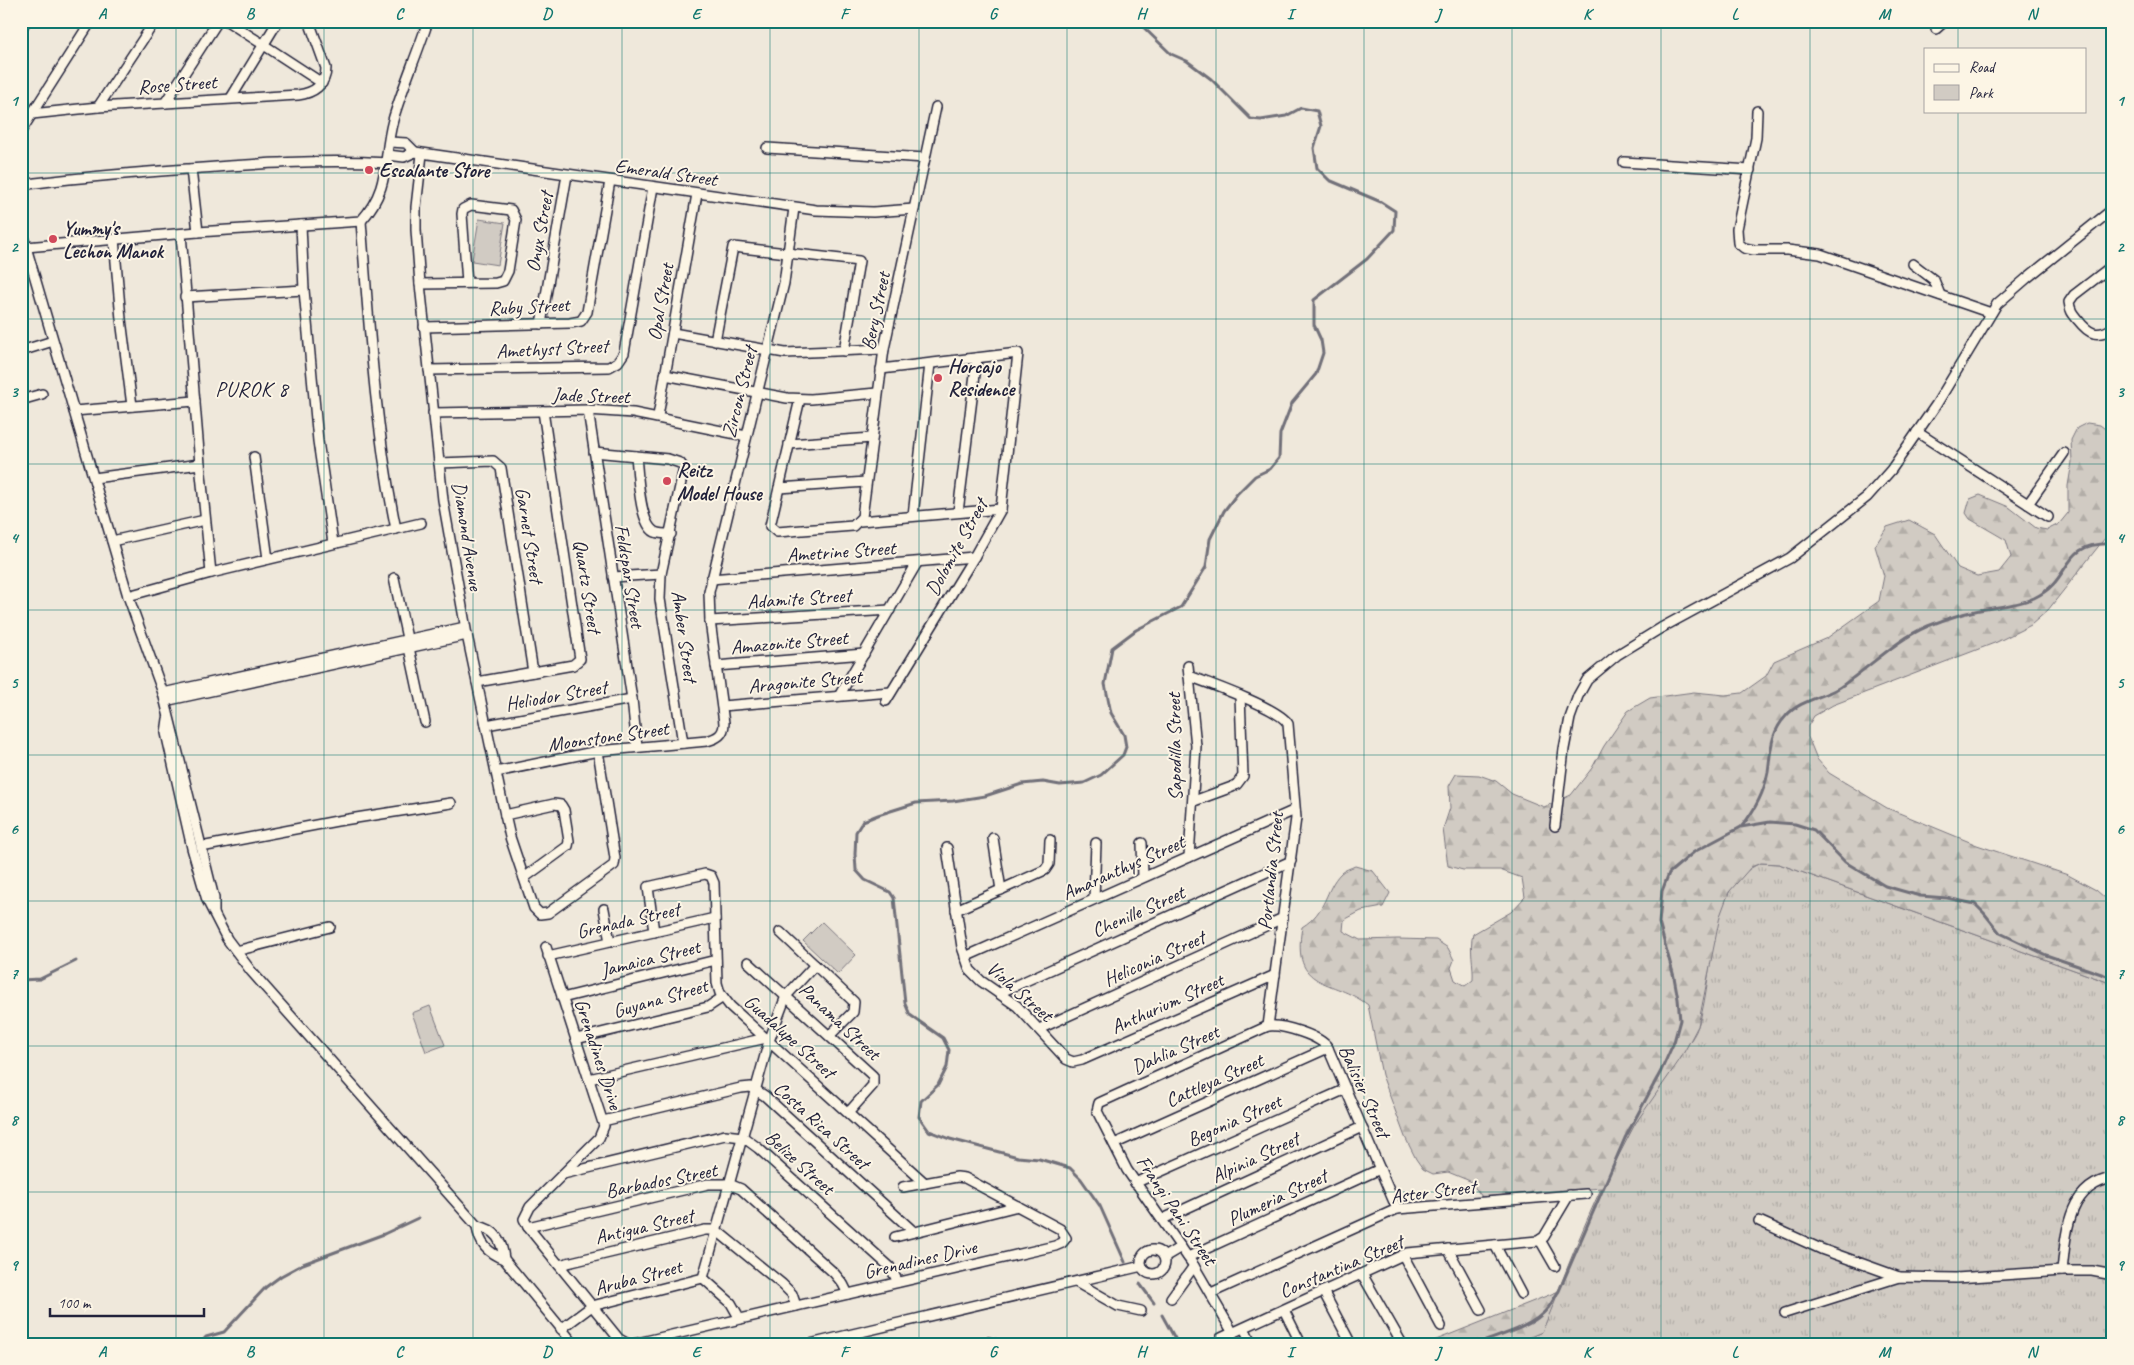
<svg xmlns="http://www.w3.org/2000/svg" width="2134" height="1365" font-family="Caveat,sans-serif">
	<defs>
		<pattern id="grass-tufts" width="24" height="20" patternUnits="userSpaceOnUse" patternTransform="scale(1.25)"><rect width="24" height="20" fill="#d1cbc3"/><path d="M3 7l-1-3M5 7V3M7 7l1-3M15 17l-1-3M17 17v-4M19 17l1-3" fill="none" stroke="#b3aea8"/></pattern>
		<pattern id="forest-firs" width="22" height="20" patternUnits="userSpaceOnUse" patternTransform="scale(1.25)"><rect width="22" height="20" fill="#d1cbc3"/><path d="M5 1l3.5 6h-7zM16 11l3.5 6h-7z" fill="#b3aea8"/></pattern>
	</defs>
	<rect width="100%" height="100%" fill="#efe8db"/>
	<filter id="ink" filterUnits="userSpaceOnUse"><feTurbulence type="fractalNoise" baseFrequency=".02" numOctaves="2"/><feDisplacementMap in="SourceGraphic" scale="10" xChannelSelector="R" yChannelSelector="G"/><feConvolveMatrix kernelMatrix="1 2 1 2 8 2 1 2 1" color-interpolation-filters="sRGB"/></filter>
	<g filter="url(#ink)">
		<path fill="url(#grass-tufts)" stroke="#7a767f" d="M1761,863L1779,864L2113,984V1344H1513L1542,1332C1570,1262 1596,1189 1635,1124C1651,1097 1672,1073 1687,1046C1691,1040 1696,1033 1698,1026C1715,978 1705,885 1761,863Z"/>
		<g fill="url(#forest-firs)" stroke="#7a767f">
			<path d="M2087,423L2100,425L2113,435V528L2048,610L2031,625L1997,642L1833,705L1814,716L1808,726V737L1817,759L1829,773L1887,808L1977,845L2068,875L2096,890L2113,905V984L1779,864L1761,863L1751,867L1729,892L1720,916L1698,1026L1681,1058L1635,1124L1602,1188L1482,1197L1470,1181L1448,1172L1433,1174L1423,1169L1416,1159L1405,1137L1382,1075L1368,1005C1332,977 1291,992 1302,927C1328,911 1324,890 1341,873C1344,870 1351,868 1355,866L1373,871L1390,893L1383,907L1361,911L1344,920L1343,931L1360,940L1398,939L1436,940L1448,948L1454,960L1451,968L1455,980L1465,986L1473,980C1474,964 1469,949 1473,934L1511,912L1525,897L1522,878L1500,870H1463L1448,866L1443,829L1450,808L1449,786L1456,774L1479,775L1496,781L1512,794L1544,807L1571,795L1592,768L1604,746L1628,711L1650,698L1694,692L1725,695L1742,693L1766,676L1774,661L1827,638L1879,601L1884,576L1875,546L1887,527L1909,520L1935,534L1958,568L1977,576L1999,572L2011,557L2006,540L1970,519L1966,513L1970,499L1980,495L2009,507L2036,528L2047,530L2059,524L2068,513V486L2072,462L2071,440L2077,428Z"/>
			<polygon points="1559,1291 1542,1332 1513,1344 1426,1344"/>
		</g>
		<g fill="#d1cbc3" stroke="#7a767f">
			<polygon points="479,219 505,223 498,265 472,261"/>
			<polygon points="822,922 856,955 838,974 803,941"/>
			<polygon points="430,1006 445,1045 426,1052 412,1013"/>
		</g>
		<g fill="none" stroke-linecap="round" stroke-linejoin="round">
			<g stroke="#716f79" stroke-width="3">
				<path d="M1742,826C1755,810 1764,793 1768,772C1771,751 1770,733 1786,716C1798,702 1819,698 1835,690C1842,687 1848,681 1854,677C1878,659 1900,638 1928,626C1943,620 1960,614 1975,611C1994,607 2016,606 2034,598C2074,580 2059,541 2113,544"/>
				<polyline points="21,980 40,979 76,961"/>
				<polyline points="1125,1262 1100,1206 1081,1179 1070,1168 1039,1159 1018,1157 950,1139 929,1131 919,1117 921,1101 938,1085 947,1067 949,1050 943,1038 910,1015 905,1003 894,898 890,892 865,880 856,870 855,854 856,832 863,821 878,815 916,803 953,801 985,796 1022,784 1043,782 1060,785 1084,783 1101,775 1123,755 1126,747 1124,735 1111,713 1105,684 1112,648 1136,630 1181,607 1206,567 1210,539 1224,511 1237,494 1255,476 1270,469 1279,458 1280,434 1292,403 1316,374 1323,353 1321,340 1314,325 1314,300 1367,259 1394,230 1395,211 1381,202 1329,180 1317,168 1314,148 1321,126 1317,111 1301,108 1286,116 1261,120 1251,119 1211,79 1187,61 1171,54 1137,21"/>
				<polyline points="1140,1284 1154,1303"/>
				<polyline points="1162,1315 1178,1344"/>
				<polyline points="200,1344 206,1337 224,1332 266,1287 281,1276 303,1264 384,1234 418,1218"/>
				<path d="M1477,1344C1500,1335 1532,1328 1548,1308C1552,1303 1555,1296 1559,1291L1625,1138L1661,1071L1674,1042L1680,1020L1678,999L1674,977L1659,923L1662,891L1669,873L1694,852L1741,827L1770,822L1795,824L1814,830L1845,862L1885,886L1920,896L1947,898L1975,904L1984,913L2000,933L2046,955L2113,978"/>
			</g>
			<g stroke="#22223b" stroke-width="12">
				<g id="minor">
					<polyline points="227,21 322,83"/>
					<polyline points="21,29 26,21"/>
					<polyline points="1936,29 1945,21"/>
					<polyline points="231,98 278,21"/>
					<polyline points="165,103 218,21"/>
					<polyline points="98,107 155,21"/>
					<polyline points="1757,111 1756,138 1737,229 1738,243 1744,248 1754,250 1787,250 1820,254 1991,313"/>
					<path d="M32,114L98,107L298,95C313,93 326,85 326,68L309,21"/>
					<polyline points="21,131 91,21"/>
					<polyline points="390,142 406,143 415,152"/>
					<polyline points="767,148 925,158"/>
					<polyline points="422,154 416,207 416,230 420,284 443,500 467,635 505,815 510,837 534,908 540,914 548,913 614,865 615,858 598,751"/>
					<polyline points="388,155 404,157 415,152 816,210 873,212 914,209"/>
					<polyline points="1624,162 1750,170"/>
					<polyline points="191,169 198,232"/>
					<path d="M21,185C76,177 132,173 187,169C254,164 320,159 388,163"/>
					<path d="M361,221C369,324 375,427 396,529"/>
					<polyline points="301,225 304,290 318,441 333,543"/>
					<polyline points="21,230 128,596 163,693 214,898 214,913"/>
					<polyline points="181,234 200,464 211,573"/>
					<polyline points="114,239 121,319 132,406"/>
					<path d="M26,247L198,232L361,221C392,186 382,160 393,120C403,86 417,55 428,21"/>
					<polyline points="1913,264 1934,280 1940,295"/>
					<path d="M2113,265L2074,295L2069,302C2070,311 2073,314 2078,320C2089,334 2097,338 2113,328"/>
					<polyline points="420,284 496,283 503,281 508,271 516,220 511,210 471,205 463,209 462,214 467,283"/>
					<polyline points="185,297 304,290"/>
					<polyline points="541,324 567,175"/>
					<polyline points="424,327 570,323 581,321 587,312 610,181"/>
					<polyline points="673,333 785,353 884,349"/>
					<polyline points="715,341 733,247 859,261 844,351"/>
					<polyline points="21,351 53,341"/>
					<polyline points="881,369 1018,353 1001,509 974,557 886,701"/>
					<polyline points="429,370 609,367 618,362 624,353 653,187"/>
					<polyline points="665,375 787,398 811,399 877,393"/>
					<polyline points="800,399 770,526 777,532 853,526 862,517 884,349 936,107"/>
					<polyline points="21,400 42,394"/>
					<polyline points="588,410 632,699 637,747"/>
					<polyline points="74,411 195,401"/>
					<polyline points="433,413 588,410 633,413 746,436"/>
					<polyline points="658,416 697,194"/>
					<polyline points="1917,432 2048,517"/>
					<polyline points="789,444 872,438"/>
					<polyline points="594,452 668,459 680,463 684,468 661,574 660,599 683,743"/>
					<path d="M636,456C638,473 639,524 655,532C659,534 666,534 671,534"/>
					<polyline points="254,457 268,559"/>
					<polyline points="439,463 493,461 501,468 533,672"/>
					<polyline points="94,478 200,464"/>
					<polyline points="779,488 866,482"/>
					<polyline points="2028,504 2064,453"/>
					<polyline points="958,512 977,358"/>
					<polyline points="913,516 930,364"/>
					<polyline points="860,521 1001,509"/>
					<polyline points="112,541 205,520"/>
					<polyline points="613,577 661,574"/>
					<polyline points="394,578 425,722"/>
					<polyline points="711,579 974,557"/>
					<polyline points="128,596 211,573 421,523"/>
					<polyline points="710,621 890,610"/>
					<polyline points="716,666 864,654"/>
					<polyline points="1188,666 1196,746 1189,857"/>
					<path d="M1189,676C1208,683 1281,709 1288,724L1296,818L1268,1026"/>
					<polyline points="477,682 573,665 580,659 543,411"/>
					<polyline points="163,693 465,627"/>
					<polyline points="839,696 917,563"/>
					<polyline points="165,701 467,635"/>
					<polyline points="722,706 891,692"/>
					<path d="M168,719L166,733L192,848L207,900L227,939L251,971L477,1226C479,1244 488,1253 504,1259"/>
					<polyline points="486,725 632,699"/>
					<path d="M496,772L598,751L707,741C717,738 724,735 724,723L710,621L709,592L784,283L794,208"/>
					<polyline points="1194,801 1232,787 1237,784 1243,776 1240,696"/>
					<polyline points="505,815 554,804 561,805 564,810 569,841 568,846 524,878"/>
					<polyline points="1555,826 1564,749 1570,718 1578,696 1587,680 1617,655 1661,628 1790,558 1867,497 1891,470 1936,405 1997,304 2027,278 2113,209"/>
					<polyline points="993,838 1001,890"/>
					<polyline points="1142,843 1143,877"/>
					<polyline points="201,847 337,821 451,803"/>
					<polyline points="947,848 962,947 970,970 981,981 1017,1006 1066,1059 1073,1062 1082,1060 1275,975"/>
					<polyline points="1094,899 1096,843"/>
					<polyline points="604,909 610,942"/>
					<polyline points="956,910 1045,870 1049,864 1050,840"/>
					<polyline points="654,932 648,887 705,874 711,876 714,883 717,983 720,993 730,1006 925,1183"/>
					<polyline points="780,932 854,1002 853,1012 830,1035"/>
					<polyline points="546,947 604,1126 599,1138 530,1207 524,1219 528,1227 619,1339 628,1344"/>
					<polyline points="236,951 330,927"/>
					<polyline points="548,956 715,918"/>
					<polyline points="965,957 1295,810"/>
					<polyline points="748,962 873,1076 873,1085 849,1112"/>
					<polyline points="999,993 1291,861"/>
					<polyline points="562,998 716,960"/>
					<polyline points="1039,1029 1283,918"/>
					<polyline points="576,1039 708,1007 723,997"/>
					<polyline points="589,1079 766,1038"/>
					<polyline points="603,1121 741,1088 751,1087 765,1096 914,1232"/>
					<polyline points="1114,1144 1328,1048"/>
					<polyline points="563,1174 725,1135 743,1137 758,1148 890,1267 898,1282"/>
					<polyline points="1135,1183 1346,1089"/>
					<polyline points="1163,1219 1362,1127"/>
					<polyline points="1759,1221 1821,1249 1899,1277"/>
					<path d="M477,1226C496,1229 502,1241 504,1259L574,1344"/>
					<polyline points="528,1227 708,1184 729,1184 741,1189 834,1273 843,1284 848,1294"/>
					<polyline points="895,1237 1018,1206"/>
					<polyline points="1540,1240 1555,1266"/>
					<polyline points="1495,1245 1521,1294"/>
					<polyline points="1448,1249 1481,1310"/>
					<circle cx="1153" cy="1262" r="12"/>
					<polyline points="1403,1255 1441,1326"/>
					<polyline points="1164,1257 1181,1247"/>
					<polyline points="1188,1257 1380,1169"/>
					<polyline points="559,1265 705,1230 716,1230 782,1284 792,1294 796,1306"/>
					<path d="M2062,1271C2066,1235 2067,1185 2113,1178"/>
					<polyline points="1362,1274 1401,1342"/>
					<polyline points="703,1278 769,1041 786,996 815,965"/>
					<polyline points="703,1278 731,1303 740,1319"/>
					<polyline points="1076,1282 1118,1306 1141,1311"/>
					<polyline points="1323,1291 1351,1344"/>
					<polyline points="1211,1293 1397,1209 1586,1194"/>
					<polyline points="1171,1298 1194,1266"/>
					<polyline points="1284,1310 1301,1344"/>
					<polyline points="1785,1313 1899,1277 1956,1278 2062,1271 2092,1271 2113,1275"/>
					<polyline points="1244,1328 1252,1344"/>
					<polyline points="561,1329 592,1306 703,1278"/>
					<path d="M1233,1333L1194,1266L1127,1170L1097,1111L1099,1103L1268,1026C1282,1024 1321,1036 1328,1048L1397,1209"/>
					<polyline points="1221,1338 1407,1253 1538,1241 1544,1237 1569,1195"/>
					<polyline points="633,1344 1055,1246 1062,1243 1066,1238 1060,1229 965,1178 957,1177 903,1187"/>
					<polyline points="810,1344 1142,1266"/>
					<polyline points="973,1344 988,1342 996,1344"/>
				</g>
			</g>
			<use href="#minor" stroke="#fcf5e5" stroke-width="9"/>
		</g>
	</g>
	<path fill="none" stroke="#0f766e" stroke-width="1" stroke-opacity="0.55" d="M176,21V1344M324,21V1344M473,21V1344M622,21V1344M770,21V1344M919,21V1344M1067,21V1344M1216,21V1344M1364,21V1344M1512,21V1344M1661,21V1344M1810,21V1344M1958,21V49M1958,111V1344M21,173H2113M21,319H2113M21,464H2113M21,610H2113M21,755H2113M21,901H2113M21,1046H2113M21,1192H2113"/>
	<g fill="#d1495b" stroke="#fcf5e5" stroke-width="2">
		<circle cx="369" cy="170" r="5"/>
		<circle cx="53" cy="239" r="5"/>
		<circle cx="938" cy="378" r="5"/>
		<circle cx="667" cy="481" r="5"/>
	</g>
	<g text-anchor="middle" stroke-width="4" stroke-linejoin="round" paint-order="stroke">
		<g font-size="20" fill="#22223b" stroke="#fcf5e5">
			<text transform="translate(177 84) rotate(-4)" y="7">Rose Street</text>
			<text transform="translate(666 172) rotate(8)" y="7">Emerald Street</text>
			<text transform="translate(539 232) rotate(-80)" y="7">Onyx Street</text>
			<text transform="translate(660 302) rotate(-80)" y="7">Opal Street</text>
			<text transform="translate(529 306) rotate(-3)" y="7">Ruby Street</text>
			<text transform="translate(875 311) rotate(-78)" y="7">Bery Street</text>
			<text transform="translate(552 348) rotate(-3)" y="7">Amethyst Street</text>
			<text transform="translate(739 392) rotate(-76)" y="7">Zircon Street</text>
			<text transform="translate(591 395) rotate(2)" y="7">Jade Street</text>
			<text transform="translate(530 535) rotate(81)" y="7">Garnet Street</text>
			<text transform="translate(468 536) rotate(81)" y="7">Diamond Avenue</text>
			<text transform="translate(956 547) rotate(-61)" y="7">Dolomite Street</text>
			<text transform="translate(841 551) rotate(-4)" y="7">Ametrine Street</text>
			<text transform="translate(630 576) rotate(81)" y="7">Feldspar Street</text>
			<text transform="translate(588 586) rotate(81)" y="7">Quartz Street</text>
			<text transform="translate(799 598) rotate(-4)" y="7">Adamite Street</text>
			<text transform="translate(685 636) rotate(82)" y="7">Amber Street</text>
			<text transform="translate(789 642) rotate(-5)" y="7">Amazonite Street</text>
			<text transform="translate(805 681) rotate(-5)" y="7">Aragonite Street</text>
			<text transform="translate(556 695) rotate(-10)" y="7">Heliodor Street</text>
			<text transform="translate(608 736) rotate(-8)" y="7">Moonstone Street</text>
			<text transform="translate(1174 747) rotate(-91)" y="7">Sapodilla Street</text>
			<text transform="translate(1123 867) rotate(-24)" y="7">Amaranthys Street</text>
			<text transform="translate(1270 871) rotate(-84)" y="7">Portlandia Street</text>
			<text transform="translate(1138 911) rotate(-24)" y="7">Chenille Street</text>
			<text transform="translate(628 920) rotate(-13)" y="7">Grenada Street</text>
			<text transform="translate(650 958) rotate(-14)" y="7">Jamaica Street</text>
			<text transform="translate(1154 958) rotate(-24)" y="7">Heliconia Street</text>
			<text transform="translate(1020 991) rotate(41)" y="7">Viola Street</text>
			<text transform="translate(660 998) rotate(-16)" y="7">Guyana Street</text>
			<text transform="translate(1167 1003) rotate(-24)" y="7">Anthurium Street</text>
			<text transform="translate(840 1021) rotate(43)" y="7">Panama Street</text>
			<text transform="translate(790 1036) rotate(42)" y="7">Guadalupe Street</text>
			<text transform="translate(1175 1049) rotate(-24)" y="7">Dahlia Street</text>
			<text transform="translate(599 1054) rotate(72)" y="7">Grenadines Drive</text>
			<text transform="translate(1214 1080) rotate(-24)" y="7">Cattleya Street</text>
			<text transform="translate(1365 1091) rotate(66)" y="7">Balisier Street</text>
			<text transform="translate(1234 1120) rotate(-24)" y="7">Begonia Street</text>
			<text transform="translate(822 1125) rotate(42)" y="7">Costa Rica Street</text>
			<text transform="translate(1255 1157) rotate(-25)" y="7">Alpinia Street</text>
			<text transform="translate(800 1162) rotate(42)" y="7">Belize Street</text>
			<text transform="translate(661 1180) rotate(-11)" y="7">Barbados Street</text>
			<text transform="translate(1433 1191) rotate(-7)" y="7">Aster Street</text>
			<text transform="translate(1277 1197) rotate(-25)" y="7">Plumeria Street</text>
			<text transform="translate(1177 1210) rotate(56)" y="7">Frangi Pani Street</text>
			<text transform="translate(644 1226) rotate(-13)" y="7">Antigua Street</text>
			<text transform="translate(920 1259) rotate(-13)" y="7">Grenadines Drive</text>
			<text transform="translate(1341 1266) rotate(-23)" y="7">Constantina Street</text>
			<text transform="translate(638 1277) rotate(-15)" y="7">Aruba Street</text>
		</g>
		<g font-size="20" font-weight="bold" fill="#22223b" stroke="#fcf5e5" text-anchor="start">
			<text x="379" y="177">Escalante Store</text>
			<text x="63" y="235">Yummy's<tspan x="63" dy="23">Lechon Manok</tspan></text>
			<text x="948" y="373">Horcajo<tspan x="948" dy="23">Residence</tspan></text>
			<text x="677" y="477">Reitz<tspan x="677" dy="23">Model House</tspan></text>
		</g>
		<g font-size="21" letter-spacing="1" fill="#22223b" stroke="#fcf5e5">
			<text x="252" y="396">PUROK 8</text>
		</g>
	</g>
	<rect width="2134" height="1365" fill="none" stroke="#fcf5e5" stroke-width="55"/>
	<rect x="1924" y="48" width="162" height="65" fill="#fcf5e5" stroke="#a5a1a1"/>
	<rect x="1934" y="64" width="25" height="8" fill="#fcf5e5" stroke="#a5a1a1"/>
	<text x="1969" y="72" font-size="15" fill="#22223b">Road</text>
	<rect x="1934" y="85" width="25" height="15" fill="#d1cbc3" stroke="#a5a1a1"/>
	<text x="1969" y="98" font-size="15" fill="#22223b">Park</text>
	<path d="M50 1308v8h154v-8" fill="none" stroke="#22223b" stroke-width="2.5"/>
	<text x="58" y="1308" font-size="15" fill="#22223b" stroke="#fcf5e5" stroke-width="4" paint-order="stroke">100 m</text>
	<rect x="28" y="28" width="2078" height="1310" fill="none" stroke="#0f766e" stroke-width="2"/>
	<g font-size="16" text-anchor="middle" font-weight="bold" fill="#0f766e">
		<text x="102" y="19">A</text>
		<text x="250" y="19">B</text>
		<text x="399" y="19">C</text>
		<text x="547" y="19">D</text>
		<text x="696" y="19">E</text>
		<text x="844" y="19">F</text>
		<text x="993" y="19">G</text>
		<text x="1141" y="19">H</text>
		<text x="1290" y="19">I</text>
		<text x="1438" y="19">J</text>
		<text x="1587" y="19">K</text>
		<text x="1735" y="19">L</text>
		<text x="1884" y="19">M</text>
		<text x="2032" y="19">N</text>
		<text x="14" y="106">1</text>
		<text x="2120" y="106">1</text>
		<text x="14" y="252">2</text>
		<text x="2120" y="252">2</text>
		<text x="14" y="397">3</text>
		<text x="2120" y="397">3</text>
		<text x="14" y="543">4</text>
		<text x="2120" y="543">4</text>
		<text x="14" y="688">5</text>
		<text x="2120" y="688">5</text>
		<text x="14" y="834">6</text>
		<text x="2120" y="834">6</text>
		<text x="14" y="979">7</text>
		<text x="2120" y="979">7</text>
		<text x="14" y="1125">8</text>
		<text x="2120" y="1125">8</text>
		<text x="14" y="1270">9</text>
		<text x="2120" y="1270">9</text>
		<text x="102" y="1357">A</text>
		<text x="250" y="1357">B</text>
		<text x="399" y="1357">C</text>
		<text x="547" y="1357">D</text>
		<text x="696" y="1357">E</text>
		<text x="844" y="1357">F</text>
		<text x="993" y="1357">G</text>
		<text x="1141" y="1357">H</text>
		<text x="1290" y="1357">I</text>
		<text x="1438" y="1357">J</text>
		<text x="1587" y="1357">K</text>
		<text x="1735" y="1357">L</text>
		<text x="1884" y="1357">M</text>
		<text x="2032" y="1357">N</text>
	</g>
</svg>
